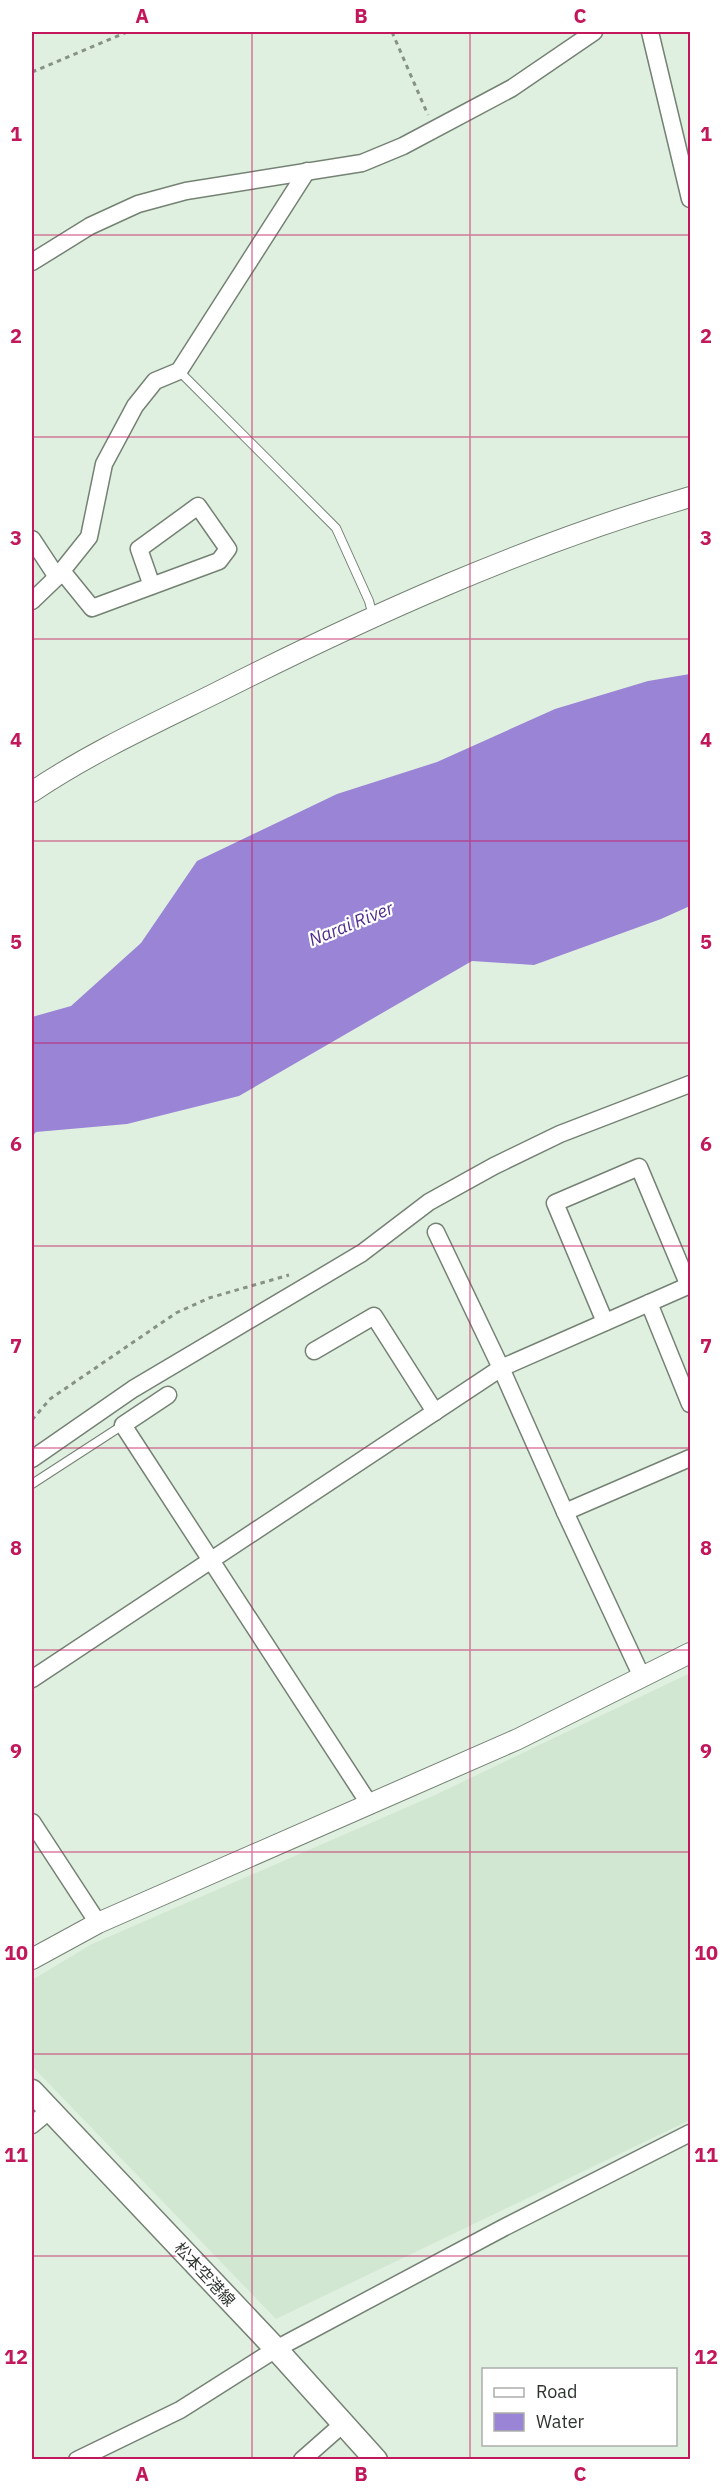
<svg xmlns="http://www.w3.org/2000/svg" width="722" height="2491" font-family="'IBM Plex Sans','Noto Sans JP',sans-serif">
	<rect width="100%" height="100%" fill="#e0f0e0"/>
	<polygon fill="#d1e7d1" points="690,1673 690,2120 276,2319 32,2066 32,1980 92,1944 435,1795"/>
	<polygon fill="#9a84d6" points="690,674 690,906 661,919 534,965 472,961 239,1096 127,1124 36,1132 32,1137 32,1017 71,1006 141,943 197,861 337,794 437,762 555,709 648,681"/>
	<g fill="none" stroke-linecap="round" stroke-linejoin="round">
		<g stroke="#748274" stroke-width="10">
			<g id="service">
				<polyline points="179,371 336,528 369,601 373,616"/>
				<polyline points="32,1484 123,1425"/>
			</g>
		</g>
		<g stroke="#748274" stroke-width="19">
			<g id="minor">
				<polyline points="650,32 690,199"/>
				<polyline points="32,262 90,226 138,204 186,191 362,163 403,146 512,88 594,32"/>
				<polyline points="32,539 57,577"/>
				<polyline points="62,571 92,608 219,561 228,549 198,506 139,549 152,586"/>
				<polyline points="32,601 57,577 89,537 104,464 135,406 155,381 179,371 307,171"/>
				<polyline points="436,1232 501,1368 565,1512"/>
				<polyline points="649,1303 690,1404"/>
				<polyline points="605,1322 555,1203 639,1167 689,1286"/>
				<polyline points="314,1351 374,1316 435,1412"/>
				<polyline points="168,1395 123,1425 370,1805"/>
				<polyline points="32,1459 133,1389 362,1253 429,1202 494,1166 560,1134 690,1084"/>
				<polyline points="642,1677 565,1512 690,1458"/>
				<polyline points="32,1679 501,1368 690,1285"/>
				<polyline points="32,1822 98,1923"/>
				<polyline points="32,2125 50,2110"/>
				<polyline points="77,2460 180,2410 276,2349 503,2228 690,2133"/>
				<polyline points="302,2460 344,2423"/>
			</g>
		</g>
		<g stroke="#748274" stroke-width="22">
			<g id="tertiary">
				<path d="M32,792C88,754 151,725 212,695C366,617 525,545 690,497"/>
				<polyline points="32,1959 98,1923 518,1739 690,1653"/>
			</g>
		</g>
		<g stroke="#748274" stroke-width="25">
			<polyline id="secondary" points="32,2091 276,2349 376,2460"/>
		</g>
		<g stroke="#879287" stroke-width="3" stroke-dasharray="4.5 4.5" stroke-linecap="butt">
			<polyline points="392,32 428,115"/>
			<polyline points="32,72 127,32"/>
			<polyline points="32,1420 50,1399 176,1313 209,1298 289,1275"/>
		</g>
		<use href="#service" stroke="#fff" stroke-width="8"/>
		<use href="#minor" stroke="#fff" stroke-width="16"/>
		<use href="#tertiary" stroke="#fff" stroke-width="20"/>
		<use href="#secondary" stroke="#fff" stroke-width="22"/>
	</g>
	<path fill="none" stroke="#c2185b" stroke-width="1.5" stroke-opacity="0.55" d="M252,32V2460M470,32V2460M32,235H690M32,437H690M32,639H690M32,841H690M32,1043H690M32,1246H690M32,1448H690M32,1650H690M32,1852H690M32,2054H690M32,2256H690"/>
	<g text-anchor="middle" stroke-width="4.5" stroke-linejoin="round" paint-order="stroke">
		<g font-size="16" fill="#2e342e" stroke="#fff">
			<text transform="translate(205 2274) rotate(47)" y="6">松本空港線</text>
		</g>
		<g font-size="18" font-style="italic" fill="#502d8d" stroke="#fff">
			<text transform="translate(351 924) rotate(-22)" y="6">Narai River</text>
		</g>
	</g>
	<rect width="722" height="2491" fill="none" stroke="#ffffff" stroke-width="66"/>
	<rect x="482" y="2368" width="195" height="78" fill="#ffffff" stroke="#abaeab" stroke-width="1.5"/>
	<rect x="494" y="2388" width="30" height="9" fill="#ffffff" stroke="#abaeab" stroke-width="1.5"/>
	<text x="536" y="2398" font-size="18" fill="#2e342e">Road</text>
	<rect x="494" y="2413" width="30" height="18" fill="#9a84d6" stroke="#abaeab" stroke-width="1.5"/>
	<text x="536" y="2428" font-size="18" fill="#2e342e">Water</text>
	<rect x="33" y="33" width="656" height="2425" fill="none" stroke="#c2185b" stroke-width="2"/>
	<g font-size="20" text-anchor="middle" font-weight="bold" fill="#c2185b">
		<text x="142" y="23">A</text>
		<text x="361" y="23">B</text>
		<text x="580" y="23">C</text>
		<text x="16" y="141">1</text>
		<text x="706" y="141">1</text>
		<text x="16" y="343">2</text>
		<text x="706" y="343">2</text>
		<text x="16" y="545">3</text>
		<text x="706" y="545">3</text>
		<text x="16" y="747">4</text>
		<text x="706" y="747">4</text>
		<text x="16" y="949">5</text>
		<text x="706" y="949">5</text>
		<text x="16" y="1151">6</text>
		<text x="706" y="1151">6</text>
		<text x="16" y="1353">7</text>
		<text x="706" y="1353">7</text>
		<text x="16" y="1555">8</text>
		<text x="706" y="1555">8</text>
		<text x="16" y="1758">9</text>
		<text x="706" y="1758">9</text>
		<text x="16" y="1960">10</text>
		<text x="706" y="1960">10</text>
		<text x="16" y="2162">11</text>
		<text x="706" y="2162">11</text>
		<text x="16" y="2364">12</text>
		<text x="706" y="2364">12</text>
		<text x="142" y="2481">A</text>
		<text x="361" y="2481">B</text>
		<text x="580" y="2481">C</text>
	</g>
</svg>
